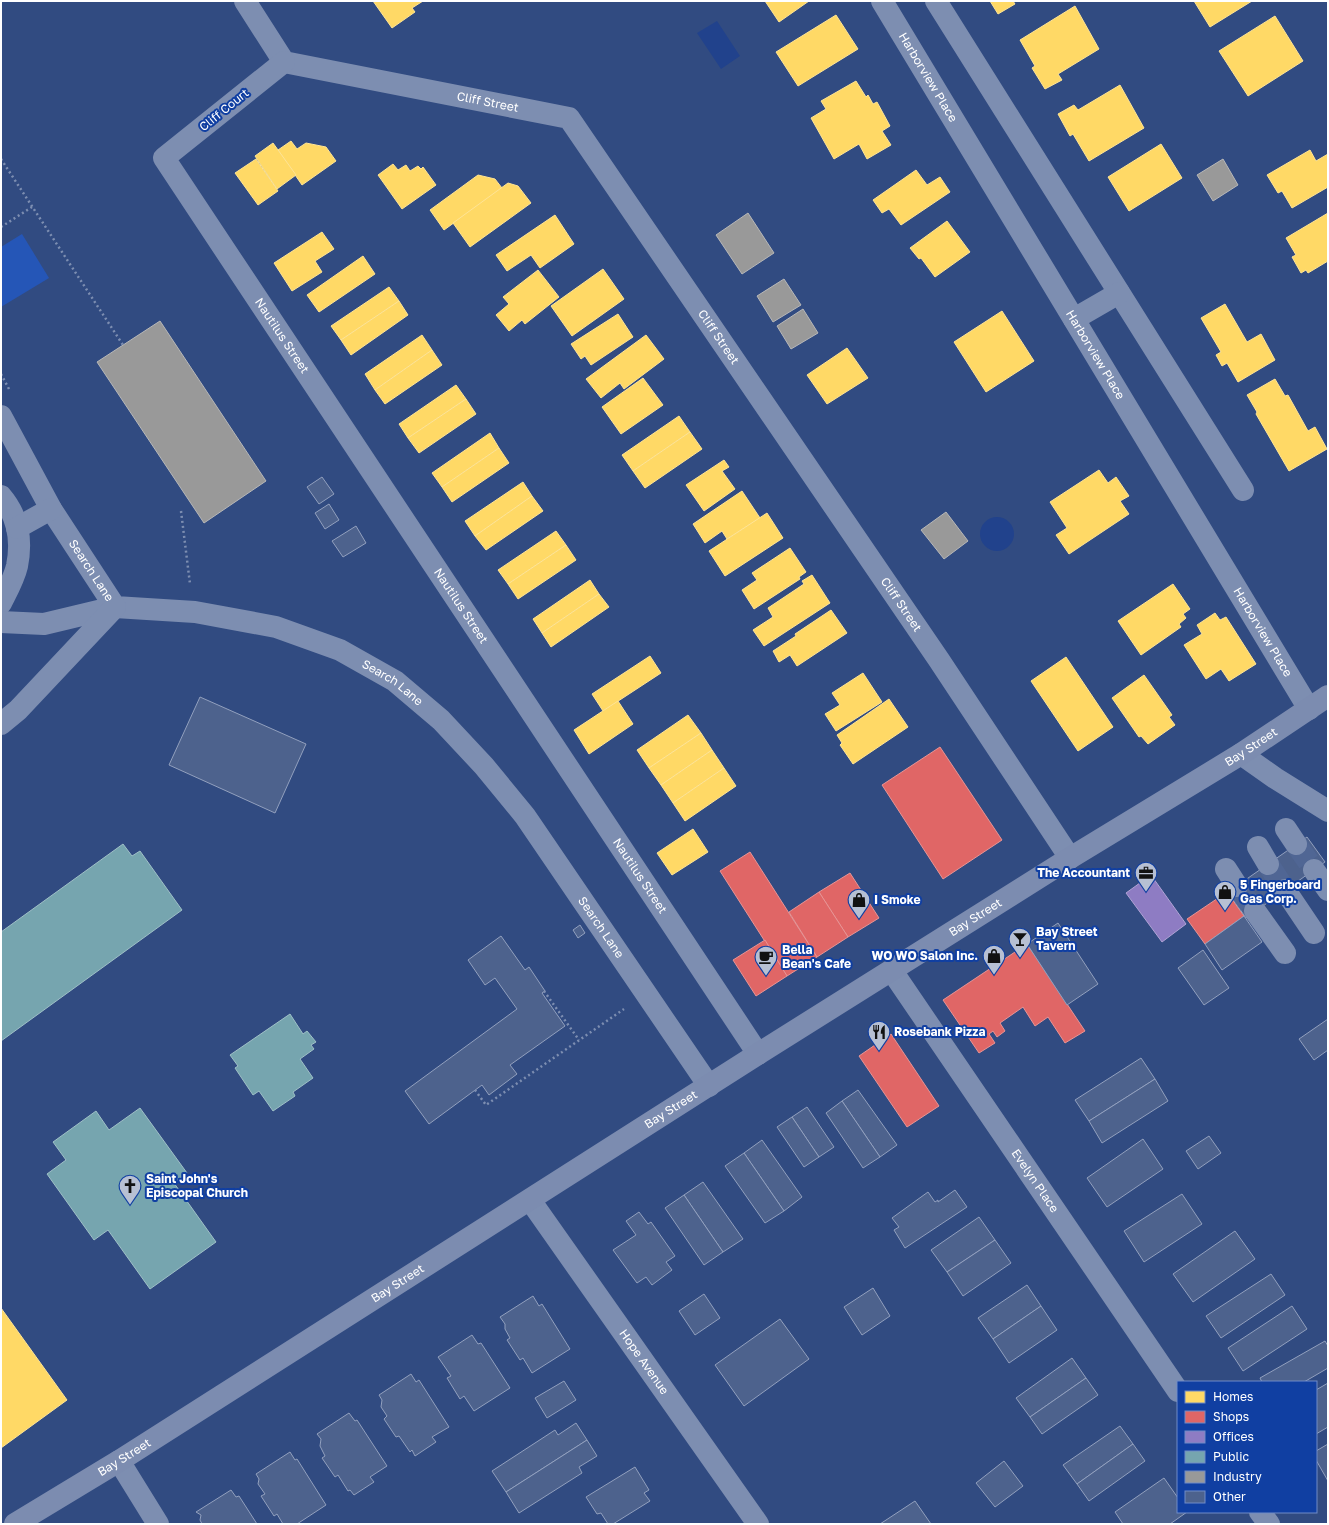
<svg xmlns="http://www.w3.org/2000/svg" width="1329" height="1525" font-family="'Golos Text',sans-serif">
	<rect width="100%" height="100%" fill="#314b81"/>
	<polygon fill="#2556b7" points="22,234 49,278 1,307 1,247"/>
	<g fill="#21428c">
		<polygon points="717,21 740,56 721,69 697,33"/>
		<circle cx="997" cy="534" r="17"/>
	</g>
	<g fill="#ffd966" stroke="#ffe494">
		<polygon points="373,1 423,1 412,8 415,12 392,28"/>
		<polygon points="765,1 809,1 779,22"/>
		<polygon points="990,1 1013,1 1015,4 998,14"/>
		<polygon points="1194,1 1252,1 1210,27"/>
		<polygon points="1075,6 1099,49 1058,74 1062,80 1045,89 1032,68 1035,66 1020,40"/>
		<polygon points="836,15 858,49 798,86 776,52"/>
		<polygon points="1275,16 1303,61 1248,96 1219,51"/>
		<polygon points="856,81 866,97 868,95 873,104 877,102 890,126 882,131 891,145 867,159 859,144 834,159 811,118 826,109 821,101"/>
		<polygon points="1120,85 1144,128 1089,161 1073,134 1070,136 1058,114 1074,105 1078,110"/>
		<polygon points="291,141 297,149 306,143 326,147 336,161 302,185 278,150"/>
		<polygon points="273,143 296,175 277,189 255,156"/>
		<polygon points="1161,144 1182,178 1129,211 1108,177"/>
		<polygon points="1310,150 1316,161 1328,154 1328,187 1292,208 1282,191 1278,193 1267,175"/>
		<polygon points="256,159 278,191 258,205 235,173"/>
		<polygon points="393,164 398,170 406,165 410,171 418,166 421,169 423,167 436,185 402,209 378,175"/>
		<polygon points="916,170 927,185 940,177 950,192 901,225 889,209 882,213 873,200"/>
		<polygon points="478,175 495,179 502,188 444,230 430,210"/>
		<polygon points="508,183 518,186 531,203 470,247 453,223"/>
		<polygon points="1328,213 1328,261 1308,273 1306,270 1301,273 1292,257 1296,255 1286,238"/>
		<polygon points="555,215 574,244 540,268 531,255 507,271 496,255"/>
		<polygon points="947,221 970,252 935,277 921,258 919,259 910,248"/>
		<polygon points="322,232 334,249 315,261 322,272 292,291 274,263"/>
		<polygon points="363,256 375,274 319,312 307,295"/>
		<polygon points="603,269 624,299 572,336 551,306"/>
		<polygon points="538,270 559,297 525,324 522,320 509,331 496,315 509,304 503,297"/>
		<polygon points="389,287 399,301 341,340 331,326"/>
		<polygon points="399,301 408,315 351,355 341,340"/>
		<polygon points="1225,304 1247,342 1261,334 1275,360 1238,382 1227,363 1222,366 1216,355 1221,352 1201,318"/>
		<polygon points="1002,311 1034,361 986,392 954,342"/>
		<polygon points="618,314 633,337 591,365 585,356 581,359 571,344"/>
		<polygon points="422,335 432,350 375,390 365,374"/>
		<polygon points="646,335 664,359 624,389 620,383 601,398 586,379"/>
		<polygon points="847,348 868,378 827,404 807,375"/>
		<polygon points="432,350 442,365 385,404 375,390"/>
		<polygon points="643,378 663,405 621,434 602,407"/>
		<polygon points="1275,379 1285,396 1288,395 1308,431 1315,427 1327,449 1289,471 1256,414 1257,412 1247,395"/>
		<polygon points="456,385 466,399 408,438 399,424"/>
		<polygon points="466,399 476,414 419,453 408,438"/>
		<polygon points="679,416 690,432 633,471 622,455"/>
		<polygon points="690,432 702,449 645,488 633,471"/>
		<polygon points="490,433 499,448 442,487 432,473"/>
		<polygon points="499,448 509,463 452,502 442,487"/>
		<polygon points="724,460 729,467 722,471 735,489 704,511 686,485"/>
		<polygon points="1099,470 1108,483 1116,477 1129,496 1120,501 1129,514 1069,554 1056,535 1067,528 1050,502"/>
		<polygon points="523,482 532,496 475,536 465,521"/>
		<polygon points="742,491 760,518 727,539 722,531 705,543 693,524"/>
		<polygon points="532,496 543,511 486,550 475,536"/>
		<polygon points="767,513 783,538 725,576 709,551"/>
		<polygon points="556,531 566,545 508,584 498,570"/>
		<polygon points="566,545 576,560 518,599 508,584"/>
		<polygon points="790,548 806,572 799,577 800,579 754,609 742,590 757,580 752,573"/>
		<polygon points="812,575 830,603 764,646 753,630 773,617 768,608 804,584 802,581"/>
		<polygon points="590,580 599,594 542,633 533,619"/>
		<polygon points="1173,584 1190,609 1183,614 1186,618 1179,624 1181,627 1141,655 1118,621"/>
		<polygon points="599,594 609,607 551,647 542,633"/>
		<polygon points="831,610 847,633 797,666 790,655 779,662 773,651 796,636 795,634"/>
		<polygon points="1215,613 1220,620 1226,617 1256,664 1229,681 1221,669 1206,679 1184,645 1202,634 1197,625"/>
		<polygon points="650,656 661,673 603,711 592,694"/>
		<polygon points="1066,657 1113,727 1078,751 1031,681"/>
		<polygon points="863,673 882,702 836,731 825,714 840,705 832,693"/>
		<polygon points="1144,675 1172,715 1169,717 1175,725 1148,744 1141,736 1139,737 1112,698"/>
		<polygon points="889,699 908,727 853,764 840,745 842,743 837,735"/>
		<polygon points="618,701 633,724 589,754 574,730"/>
		<polygon points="688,715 701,733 649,768 637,750"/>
		<polygon points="701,733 712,750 661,785 649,768"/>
		<polygon points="712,750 724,768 673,803 661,785"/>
		<polygon points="724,768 736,786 685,821 673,803"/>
		<polygon points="693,829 708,852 672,875 657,853"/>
		<polygon points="1,1308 67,1400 1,1448"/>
	</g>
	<g fill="#e06666" stroke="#e99494">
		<polygon points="940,747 1002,840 943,879 882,785"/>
		<polygon points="750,852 817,957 787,976 720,871"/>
		<polygon points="850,873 879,918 848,937 819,892"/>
		<polygon points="819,892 848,937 817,957 789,912"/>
		<polygon points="1227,892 1244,916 1205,944 1187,919"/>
		<polygon points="765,940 787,976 756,996 733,960"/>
		<polygon points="1027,944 1085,1031 1065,1043 1048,1017 1035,1026 1023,1007 1000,1023 1005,1031 997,1037 993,1031 989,1034 995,1043 979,1053 943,1000"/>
		<polygon points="891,1034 939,1106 907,1127 859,1056"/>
	</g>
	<polygon fill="#8e7cc3" stroke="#b0a3d5" points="1151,875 1186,924 1162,942 1126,893"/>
	<g fill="#76a5af" stroke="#9fc0c7">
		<polygon points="123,844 132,856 140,851 182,910 1,1041 1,932"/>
		<polygon points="290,1014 303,1034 307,1031 316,1042 311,1045 314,1049 300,1059 313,1078 293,1092 295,1096 273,1111 259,1091 253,1095 235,1068 238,1066 230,1055"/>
		<polygon points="140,1108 187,1173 174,1183 216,1242 150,1289 108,1230 94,1240 47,1174 66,1160 53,1142 96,1111 109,1130"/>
	</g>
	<g fill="#999" stroke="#b8b8b8">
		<polygon points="1223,159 1238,185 1213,201 1197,175"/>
		<polygon points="748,213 774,253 742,274 716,235"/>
		<polygon points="784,279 801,305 773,322 757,296"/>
		<polygon points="803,309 818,333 791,349 777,326"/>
		<polygon points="160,321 266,481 204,523 97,362"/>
		<polygon points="946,512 968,541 944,559 921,530"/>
	</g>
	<g fill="#4d628d" stroke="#92a0be">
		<polygon points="322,477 334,494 319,504 307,487"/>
		<polygon points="329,504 339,520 325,529 315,513"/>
		<polygon points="356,526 366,543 343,557 332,541"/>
		<polygon points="200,697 306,744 275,813 169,765"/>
		<polygon points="1307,837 1325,862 1246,918 1228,892"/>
		<polygon points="1244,916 1262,942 1222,970 1205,944"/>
		<polygon points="1058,923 1098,984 1067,1005 1027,944"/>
		<polygon points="580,925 585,933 578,938 573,930"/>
		<polygon points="501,936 525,970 529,967 545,991 542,993 565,1026 510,1065 517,1074 489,1095 482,1085 429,1124 405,1091 517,1009 495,978 485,985 468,960"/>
		<polygon points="1203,950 1229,988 1204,1005 1178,968"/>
		<polygon points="1328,1019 1328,1050 1314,1060 1299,1039"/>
		<polygon points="1141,1058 1155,1079 1089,1121 1075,1100"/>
		<polygon points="1155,1079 1168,1101 1102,1143 1089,1121"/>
		<polygon points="858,1090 897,1145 880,1157 842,1101"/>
		<polygon points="842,1101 880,1157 863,1168 826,1113"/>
		<polygon points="807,1107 834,1147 819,1157 792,1117"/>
		<polygon points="792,1117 819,1157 804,1167 777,1127"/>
		<polygon points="1209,1136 1221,1153 1198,1169 1186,1151"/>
		<polygon points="1143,1139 1163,1169 1107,1207 1087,1178"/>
		<polygon points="762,1140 802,1197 784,1211 744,1153"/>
		<polygon points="744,1153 784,1211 765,1223 725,1166"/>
		<polygon points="703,1182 743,1239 723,1252 684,1195"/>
		<polygon points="955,1190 967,1207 905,1248 894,1230 899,1227 892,1218 928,1192 935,1202 938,1200 938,1202"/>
		<polygon points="1182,1194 1202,1224 1144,1262 1124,1231"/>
		<polygon points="684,1195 723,1252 704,1265 665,1208"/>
		<polygon points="639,1212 648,1224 651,1222 675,1256 666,1262 672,1270 652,1285 646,1277 637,1283 613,1250 636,1235 626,1221"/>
		<polygon points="979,1217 995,1240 947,1272 931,1250"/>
		<polygon points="1235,1231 1255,1259 1193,1302 1173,1274"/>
		<polygon points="995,1240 1011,1263 963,1296 947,1272"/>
		<polygon points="1271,1274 1285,1295 1221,1338 1206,1316"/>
		<polygon points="1027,1285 1041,1306 993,1339 978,1318"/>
		<polygon points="873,1288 890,1316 862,1335 844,1307"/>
		<polygon points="704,1294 720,1318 695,1335 679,1311"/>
		<polygon points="533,1296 539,1306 542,1304 570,1349 532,1373 523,1358 520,1360 507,1340 510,1338 505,1329 505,1324 500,1317"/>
		<polygon points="1041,1306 1057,1330 1009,1363 993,1339"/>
		<polygon points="1292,1306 1307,1329 1243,1371 1228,1348"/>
		<polygon points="780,1319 809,1359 744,1406 715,1365"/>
		<polygon points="472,1335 478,1344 481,1343 510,1388 474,1411 464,1396 460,1399 447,1378 451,1376 438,1357"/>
		<polygon points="1325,1341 1328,1346 1328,1368 1304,1382 1262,1382 1260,1378"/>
		<polygon points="1072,1358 1086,1378 1030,1417 1016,1398"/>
		<polygon points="411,1374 416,1382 419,1380 449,1427 432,1437 436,1442 415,1456 412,1450 410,1452 399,1436 396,1437 384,1419 387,1416 381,1407 382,1400 379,1395"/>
		<polygon points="1086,1378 1098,1395 1042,1434 1030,1417"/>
		<polygon points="564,1381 576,1400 547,1418 535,1398"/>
		<polygon points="1328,1383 1328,1427 1316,1434 1316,1390"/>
		<polygon points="349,1413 355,1421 357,1420 387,1466 370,1477 374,1482 354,1495 350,1490 348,1491 338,1475 335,1477 322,1458 325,1456 320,1446 321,1439 317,1434"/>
		<polygon points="576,1423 587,1440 506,1492 492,1471 555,1430 558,1435"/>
		<polygon points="1120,1426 1133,1444 1077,1484 1063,1465"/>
		<polygon points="587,1440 597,1456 579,1467 582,1473 519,1513 506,1492"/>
		<polygon points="1133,1444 1145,1461 1089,1501 1077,1484"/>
		<polygon points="1328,1444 1328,1481 1316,1460 1316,1451"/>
		<polygon points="290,1452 295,1460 297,1459 326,1505 297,1524 283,1524 277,1514 274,1516 261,1496 265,1494 258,1484 259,1479 256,1474"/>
		<polygon points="1004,1461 1023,1486 995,1507 976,1483"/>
		<polygon points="635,1467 649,1490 644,1493 650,1501 613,1524 608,1524 601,1513 597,1514 586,1497"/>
		<polygon points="1164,1478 1178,1498 1178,1512 1187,1512 1170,1524 1123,1524 1115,1512"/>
		<polygon points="231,1490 236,1497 239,1496 257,1524 202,1524 200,1520 201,1515 196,1512"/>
		<polygon points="915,1501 931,1524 880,1524"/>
	</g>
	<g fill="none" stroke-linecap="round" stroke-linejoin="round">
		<g stroke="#506694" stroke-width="22" stroke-dasharray="22 11" stroke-linecap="butt">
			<polyline points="1296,844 1314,870"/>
			<polyline points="1268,864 1285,890"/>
			<polyline points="1237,886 1255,911"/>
		</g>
		<g stroke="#7d8eb1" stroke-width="2.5" stroke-dasharray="2 3" stroke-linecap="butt">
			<polyline points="1,159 123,345"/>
			<polyline points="1,227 32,207"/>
			<polyline points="1,374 9,389"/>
			<polyline points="181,511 190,584"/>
			<polyline points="544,991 579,1040"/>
			<polyline points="475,1090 486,1105 624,1009"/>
		</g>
		<g stroke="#7d8eb1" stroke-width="22">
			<path id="s1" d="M245,1L284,62L569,118L939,660L1070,858"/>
			<path id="s2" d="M882,1L1309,709"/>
			<polyline points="936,1 1243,490"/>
			<path id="s3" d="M284,62L164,158L758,1054"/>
			<polyline points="1074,319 1119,293"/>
			<path id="s4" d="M1,416L51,509L115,607L195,612L276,627L340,650L395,681L441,720L484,766L525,816L709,1086"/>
			<path d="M1,496C18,516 22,541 17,566C14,579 7,591 1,603"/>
			<polyline points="17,528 51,509"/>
			<polyline points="1,622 44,624 115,607"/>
			<polyline points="1,724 18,710 115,607"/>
			<polyline points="1241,754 1275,778 1328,811"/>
			<polyline points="1286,829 1296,844"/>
			<polyline points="1258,847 1268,864"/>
			<polyline points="1226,869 1237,886"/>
			<polyline points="1314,870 1328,890"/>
			<polyline points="1285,890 1314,933"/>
			<polyline points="1255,911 1285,953"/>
			<path id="s5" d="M892,971L1178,1391"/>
			<path id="s6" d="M530,1200L758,1524"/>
			<polyline points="119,1461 158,1524"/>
			<polyline points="1260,1512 1269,1524"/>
		</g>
		<path stroke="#7c8cb0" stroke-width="22" id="s7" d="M15,1524L119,1461L758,1054L1070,858L1241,754L1328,696"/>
	</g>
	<defs>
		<g id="office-pin" transform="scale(1.15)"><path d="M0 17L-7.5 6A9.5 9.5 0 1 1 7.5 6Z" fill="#b7c0d3" stroke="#103fa2"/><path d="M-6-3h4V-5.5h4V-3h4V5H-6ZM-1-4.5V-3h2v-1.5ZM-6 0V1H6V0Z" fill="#111"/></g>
		<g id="shop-pin" transform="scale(1.15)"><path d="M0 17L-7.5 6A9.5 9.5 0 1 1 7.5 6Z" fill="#b7c0d3" stroke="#103fa2"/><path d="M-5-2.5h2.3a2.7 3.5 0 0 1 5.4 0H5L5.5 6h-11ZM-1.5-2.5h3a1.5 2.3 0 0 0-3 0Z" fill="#111"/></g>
		<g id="bar-pin" transform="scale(1.15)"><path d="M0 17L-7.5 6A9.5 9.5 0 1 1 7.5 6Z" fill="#b7c0d3" stroke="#103fa2"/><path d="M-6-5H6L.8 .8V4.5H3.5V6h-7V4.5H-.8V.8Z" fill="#111"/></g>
		<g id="cafe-pin" transform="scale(1.15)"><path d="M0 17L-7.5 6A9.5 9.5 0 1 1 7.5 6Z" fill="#b7c0d3" stroke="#103fa2"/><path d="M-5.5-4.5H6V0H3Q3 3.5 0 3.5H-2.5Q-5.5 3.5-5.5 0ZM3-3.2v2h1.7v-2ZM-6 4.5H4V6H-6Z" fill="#111"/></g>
		<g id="restaurant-pin" transform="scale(1.15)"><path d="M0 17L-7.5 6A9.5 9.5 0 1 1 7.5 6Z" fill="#b7c0d3" stroke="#103fa2"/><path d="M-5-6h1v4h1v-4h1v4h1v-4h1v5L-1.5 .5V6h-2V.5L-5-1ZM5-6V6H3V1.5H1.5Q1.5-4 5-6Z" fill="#111"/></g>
		<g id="church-pin" transform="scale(1.15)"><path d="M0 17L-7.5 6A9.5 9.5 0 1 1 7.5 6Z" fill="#b7c0d3" stroke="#103fa2"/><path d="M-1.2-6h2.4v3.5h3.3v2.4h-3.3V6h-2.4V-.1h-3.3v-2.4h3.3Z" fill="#111"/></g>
	</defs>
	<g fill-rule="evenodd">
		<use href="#office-pin" x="1146" y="873"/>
		<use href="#shop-pin" x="1225" y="892"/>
		<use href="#shop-pin" x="859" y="900"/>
		<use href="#bar-pin" x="1020" y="939"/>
		<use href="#shop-pin" x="994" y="956"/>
		<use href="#cafe-pin" x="766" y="957"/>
		<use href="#restaurant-pin" x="879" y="1032"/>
		<use href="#church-pin" x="130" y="1186"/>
	</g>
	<g text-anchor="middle" stroke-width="4" stroke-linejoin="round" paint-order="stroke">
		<g font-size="12" fill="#fff" stroke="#103fa2">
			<text dy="4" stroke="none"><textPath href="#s2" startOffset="89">Harborview Place</textPath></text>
			<text dy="4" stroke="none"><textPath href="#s1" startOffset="280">Cliff Street</textPath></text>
			<text transform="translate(224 110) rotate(-39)" y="4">Cliff Court</text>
			<text dy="4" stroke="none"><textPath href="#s3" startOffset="367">Nautilus Street</textPath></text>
			<text dy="4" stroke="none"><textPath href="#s1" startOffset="628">Cliff Street</textPath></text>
			<text dy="4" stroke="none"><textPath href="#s2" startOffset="413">Harborview Place</textPath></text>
			<text dy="4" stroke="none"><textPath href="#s4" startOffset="179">Search Lane</textPath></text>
			<text dy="4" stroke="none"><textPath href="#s1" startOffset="952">Cliff Street</textPath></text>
			<text dy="4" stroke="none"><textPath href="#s3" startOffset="691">Nautilus Street</textPath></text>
			<text dy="4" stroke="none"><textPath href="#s2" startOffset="737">Harborview Place</textPath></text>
			<text dy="4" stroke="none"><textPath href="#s4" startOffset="515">Search Lane</textPath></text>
			<text dy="4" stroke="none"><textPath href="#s7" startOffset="1460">Bay Street</textPath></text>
			<text dy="4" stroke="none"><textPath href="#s3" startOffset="1015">Nautilus Street</textPath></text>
			<text dy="4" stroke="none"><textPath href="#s7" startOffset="1136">Bay Street</textPath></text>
			<text dy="4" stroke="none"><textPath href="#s4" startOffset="839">Search Lane</textPath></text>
			<text dy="4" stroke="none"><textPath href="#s7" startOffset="776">Bay Street</textPath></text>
			<text dy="4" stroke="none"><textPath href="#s5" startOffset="254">Evelyn Place</textPath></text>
			<text dy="4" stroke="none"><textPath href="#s7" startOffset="452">Bay Street</textPath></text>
			<text dy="4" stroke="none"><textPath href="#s6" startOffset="198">Hope Avenue</textPath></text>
			<text dy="4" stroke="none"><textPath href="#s7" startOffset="128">Bay Street</textPath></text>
		</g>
		<g font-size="12" font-weight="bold" fill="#fff" stroke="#103fa2" text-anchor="start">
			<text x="1130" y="877" text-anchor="end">The Accountant</text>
			<text x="1240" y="889">5 Fingerboard<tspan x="1240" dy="14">Gas Corp.</tspan></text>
			<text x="874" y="904">I Smoke</text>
			<text x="1036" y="936">Bay Street<tspan x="1036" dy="14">Tavern</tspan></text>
			<text x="782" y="954">Bella<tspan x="782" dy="14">Bean's Cafe</tspan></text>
			<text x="978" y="960" text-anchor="end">WO WO Salon Inc.</text>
			<text x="894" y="1036">Rosebank Pizza</text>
			<text x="146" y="1183">Saint John's<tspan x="146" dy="14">Episcopal Church</tspan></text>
		</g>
	</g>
	<rect width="1329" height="1525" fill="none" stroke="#ffffff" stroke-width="4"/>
	<rect x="1177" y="1381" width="140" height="132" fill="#103fa2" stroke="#708cc7"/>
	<rect x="1185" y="1391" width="20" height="12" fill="#ffd966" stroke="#708cc7"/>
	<text x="1213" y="1401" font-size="12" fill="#ffffff">Homes</text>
	<rect x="1185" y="1411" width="20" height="12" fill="#e06666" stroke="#708cc7"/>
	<text x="1213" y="1421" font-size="12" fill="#ffffff">Shops</text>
	<rect x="1185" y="1431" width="20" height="12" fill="#8e7cc3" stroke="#708cc7"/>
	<text x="1213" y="1441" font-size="12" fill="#ffffff">Offices</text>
	<rect x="1185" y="1451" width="20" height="12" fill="#76a5af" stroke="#708cc7"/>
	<text x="1213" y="1461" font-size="12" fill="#ffffff">Public</text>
	<rect x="1185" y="1471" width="20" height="12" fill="#999999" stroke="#708cc7"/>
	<text x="1213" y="1481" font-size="12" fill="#ffffff">Industry</text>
	<rect x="1185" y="1491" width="20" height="12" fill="#4d628d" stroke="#708cc7"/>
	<text x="1213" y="1501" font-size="12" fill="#ffffff">Other</text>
</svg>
